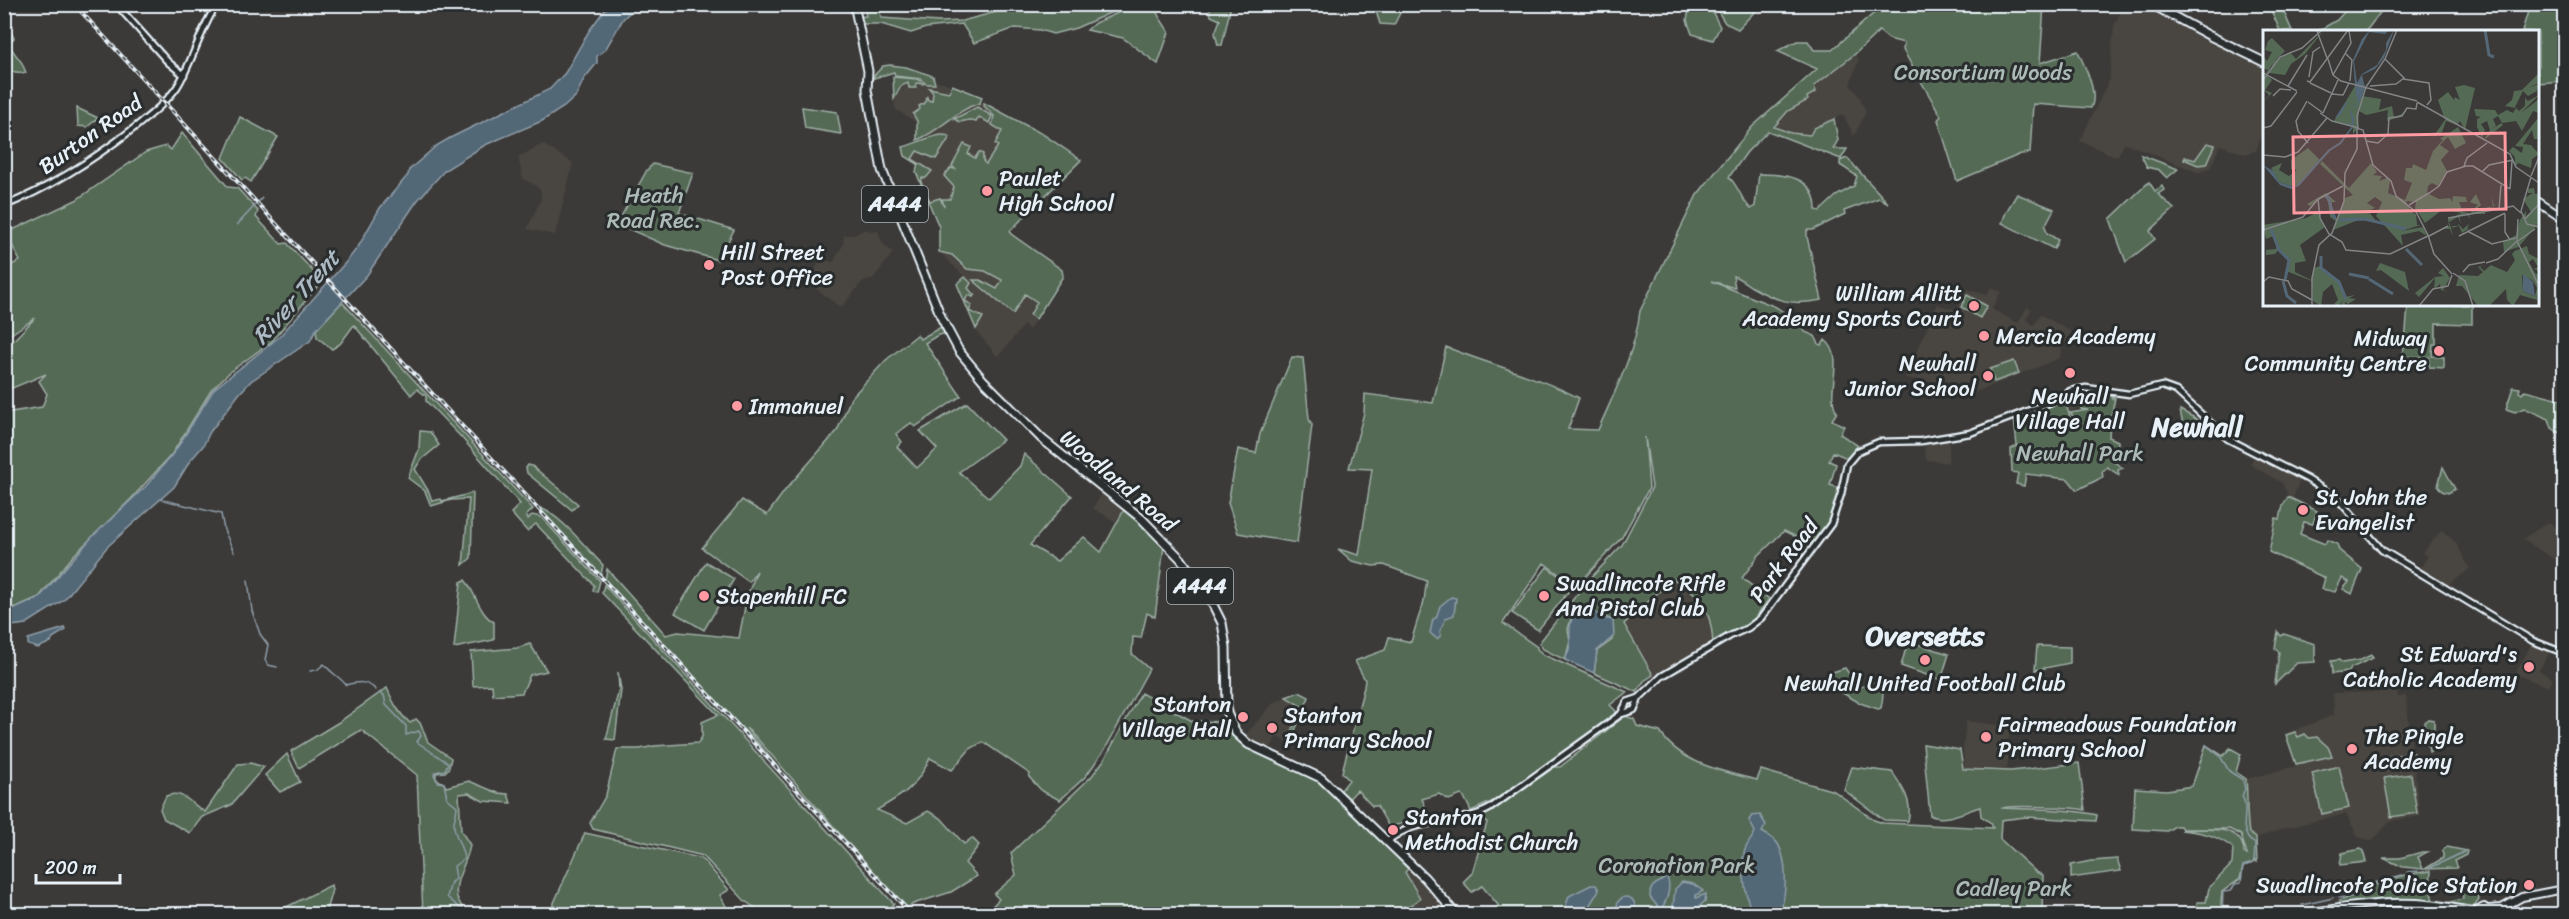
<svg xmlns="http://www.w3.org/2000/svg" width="2569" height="919" font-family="Sriracha,sans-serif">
	<rect width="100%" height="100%" fill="#3c3a38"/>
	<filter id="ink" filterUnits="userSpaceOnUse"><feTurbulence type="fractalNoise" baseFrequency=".0167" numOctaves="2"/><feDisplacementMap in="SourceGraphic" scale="12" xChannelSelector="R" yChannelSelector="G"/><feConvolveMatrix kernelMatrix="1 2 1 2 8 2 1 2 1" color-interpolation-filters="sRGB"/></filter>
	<g filter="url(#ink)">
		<g fill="#49443f">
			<polygon points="2124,5 2136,5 2162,15 2264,67 2264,127 2256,151 2245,154 2220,145 2211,167 2199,173 2125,143 2117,157 2080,141 2109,80 2114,26"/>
			<polygon points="1855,54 1859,59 1850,84 1860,98 1866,112 1854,136 1843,115 1814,128 1810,135 1791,133 1774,127 1788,111 1808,100 1806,97 1816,92 1814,86"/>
			<polygon points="895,76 917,78 926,84 934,84 935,81 943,82 982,97 981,102 1044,135 1081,160 1010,231 1022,242 1060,267 1063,276 1029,330 1024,325 998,357 978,333 967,311 957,284 965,277 939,252 939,227 916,172 918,164 905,156 903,147 918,144 917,123 895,109 893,77"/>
			<polygon points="543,144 573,163 555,235 527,229 541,199 540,190 535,185 523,179 518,157"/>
			<polygon points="865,229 874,232 878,231 883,244 893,253 872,280 863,281 841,308 809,283 820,259 833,262 843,245 844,235 854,235"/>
			<polygon points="1991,287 2001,292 1992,309 2018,323 2027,307 2032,309 2026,319 2034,325 2040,314 2072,332 2062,347 2060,358 1964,397 1945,385 1905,378 1937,304 1957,310 1967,289 1986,295"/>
			<polygon points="2086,390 2103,392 2101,408 2078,408 2069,412 2066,403 2066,398"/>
			<polygon points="1950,439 1948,463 1926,460 1924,444"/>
			<polygon points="2255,455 2301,478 2293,498 2288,495 2282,483 2250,464"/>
			<polygon points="1102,493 1124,510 1117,523 1093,508"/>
			<polygon points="2549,522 2564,532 2564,547 2554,559 2522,539"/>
			<polygon points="2442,530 2456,543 2470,569 2447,586 2419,570 2428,556 2422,553"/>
			<polygon points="1673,579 1692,589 1708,611 1713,643 1654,677 1623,625"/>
			<polygon points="2532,643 2551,651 2539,670 2553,679 2548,687 2515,674"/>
			<polygon points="2396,686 2398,697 2406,696 2420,816 2390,821 2373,841 2358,837 2346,814 2286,828 2256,838 2249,833 2246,819 2249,813 2246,779 2296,766 2284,734 2334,715 2333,693 2385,692"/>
			<polygon points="1286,697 1301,706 1302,708 1288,743 1276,737 1269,751 1244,737 1273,703"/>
			<polygon points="1966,721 2009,726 2009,752 2007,769 1964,768 1963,748"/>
			<polygon points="2556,775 2564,775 2564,835 2558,837"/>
			<polygon points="1408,869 1432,890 1442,904 1428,914 1398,914 1396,912 1405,905 1407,908 1420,898 1404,872"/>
			<polygon points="2413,908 2432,909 2461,914 2330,914 2364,909"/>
		</g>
		<g fill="#556a55" stroke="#9eaea6" stroke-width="1.5">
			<polygon points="868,4 879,5 881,18 939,22 962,21 1023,5 1128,5 1076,28 1053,34 1040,30 1015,28 974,43 962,24 926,28 911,33 881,24 859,24 857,17 866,16 864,6"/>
			<polygon points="2351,4 2386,5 2366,31 2318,31 2337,20"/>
			<polygon points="1155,5 1158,15 1169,32 1158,64 1123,38 1087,30 1095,23 1136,5"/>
			<polygon points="1209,5 1231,5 1222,45 1218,45 1215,33 1220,20 1211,16"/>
			<polygon points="1401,5 1403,7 1394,25 1380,24 1374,5"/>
			<polygon points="1690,5 1709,5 1720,27 1713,40 1692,34 1687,20"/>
			<polygon points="1714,5 1761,5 1738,29 1725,23"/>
			<path d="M1888,5H2044L2040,63L2078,51C2084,66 2099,92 2091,108L2033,104L2030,153L2021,154L1957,181L1938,120L1941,116L1903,50L1904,43L1889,39L1879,31L1855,54L1814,86L1816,92L1807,97L1808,100L1788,111L1774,127L1791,133L1810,135L1814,128L1834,119L1838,140L1833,149H1847L1841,159L1768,131L1747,152L1729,177C1739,187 1740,198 1751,209L1755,206L1759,174C1785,174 1816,176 1816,210L1820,211L1836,196L1854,186L1857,176L1840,165V161L1847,158L1888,203L1879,198L1844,211L1845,214L1813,230H1807V237L1822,300C1792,306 1776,301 1750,286C1744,282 1740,278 1733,276L1735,288L1711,281L1776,307L1802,325L1805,332L1815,336L1819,344L1822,345L1825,340C1847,357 1824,392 1837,412L1832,420L1844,426L1840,434L1860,447L1847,458L1833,452L1829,461L1836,464L1830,485L1839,488C1835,511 1827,527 1813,545L1784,531L1759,555L1742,578L1769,599L1751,623L1713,643C1711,610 1702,594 1673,579L1624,624L1653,675L1644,681L1637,692L1594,673L1597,651L1612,640L1613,620L1598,615L1572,616L1568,629L1570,641L1565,660L1543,649L1539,643L1585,584L1622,545L1648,495L1652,487L1645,437L1649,488L1622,537L1576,587L1544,563L1503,623L1537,647V649L1544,655L1627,692L1610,705L1616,711L1613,716L1498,799L1471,811L1464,797L1461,795L1449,800L1439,794L1422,799L1430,816L1389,827L1377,806H1372L1357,790L1345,803L1408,869L1405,872L1420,898L1407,908L1404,906L1396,912L1392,908L1397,914H985L999,899L994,894L1016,875L1011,853L1091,777L1104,760L1141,693L1196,723L1198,721L1224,722L1232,736L1254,749L1309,772L1338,794L1349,780L1342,773L1343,768L1364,687L1365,680L1355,661L1385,650L1389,637L1411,642C1415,629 1418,617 1423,605C1425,598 1425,589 1427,581L1384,565L1373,566L1352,561L1338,549L1359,555L1372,469L1349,468L1364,413L1365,394L1433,403L1446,347C1490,365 1537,376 1579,398L1568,429L1598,430C1615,391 1635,353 1640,311L1697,195L1752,127L1817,69L1777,51L1797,41H1808L1814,50H1832L1881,7Z"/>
			<polygon points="2269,5 2281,5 2292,31 2280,31"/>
			<polygon points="2530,5 2564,5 2562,81 2538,83 2538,32 2522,31"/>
			<polygon points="5,32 11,32 14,38 8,44 22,63 26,73 5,71"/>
			<polygon points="890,65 906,67 933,76 935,84 926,84 921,79 895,76 894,72 871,79 883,66"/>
			<polygon points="893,77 917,79 924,84 916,83 916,88 909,88 908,83 901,86 894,99"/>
			<path d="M952,85L982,97L980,103C955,110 941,131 917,140V121L913,114L920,109L919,106L925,103L927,97L928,100L932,101L933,93L929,88L949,92Z"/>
			<path d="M984,103L1044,135L1081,160L1010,231L1011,234L1062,270L1063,276L1036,319L1030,315L1037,302L1025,294L1013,314L973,280H980L997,289L1002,280L985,271L967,269L952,255L939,252V227L916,172L918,164L905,156L903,147C916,144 941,130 950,137L936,159L917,151L912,159L932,171L926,178H922L921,182L930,201L940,198L944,206L942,199H950L954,187L944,176L951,168L955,169L952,166L964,144L971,147L968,154L975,158L979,152L983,154V161L986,164L998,146L995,144L1002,131L992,125L994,116L984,106Z"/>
			<polygon points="802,107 837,112 841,134 805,128"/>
			<polygon points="977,107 992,116 989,123 979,117 976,122 969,120 960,122 954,119"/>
			<polygon points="77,108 98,118 87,127 78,126"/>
			<polygon points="240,117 278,137 251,182 245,178 242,180 223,158"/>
			<polygon points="182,133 228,187 237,188 258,211 256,217 281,244 287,243 322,281 272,341 231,371 212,389 172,454 131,499 74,555 39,597 16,607 5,608 5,413 42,407 47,394 39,381 46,374 5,391 5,349 35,318 5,338 5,268 20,261 6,233 76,200 146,152 166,146 171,150"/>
			<polygon points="2207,143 2215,145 2207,164 2198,165 2184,159 2185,157 2195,160"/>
			<polygon points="2141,155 2178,169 2167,178 2159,170 2147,167"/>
			<polygon points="653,164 693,173 679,213 734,230 718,260 665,245 617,224 647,170"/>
			<polygon points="2149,182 2155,191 2162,186 2164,190 2158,194 2174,209 2150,231 2155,239 2126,262 2110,219"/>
			<polygon points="2017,194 2054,209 2045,226 2047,233 2058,240 2054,249 2002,223 2006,212"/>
			<polygon points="965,277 971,283 968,288 973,294 975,294 973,297 968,295 965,301 972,305 969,311 983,317 976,329 957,284"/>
			<polygon points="1967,295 1987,306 1980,318 1961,307"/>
			<polygon points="342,302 533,509 526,516 528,519 532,515 541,517 600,581 597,592 593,591 594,585 536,524 527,531 511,513 520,504 461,437 426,401 426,396 417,389 411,395 354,325 340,344 332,349 317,337 316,330"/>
			<polygon points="2408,305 2472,305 2472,324 2436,323 2436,344 2433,344 2432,356 2444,357 2444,368 2429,367 2429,357 2401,357 2405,344"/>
			<path d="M941,327L944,334L938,335L925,343L961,396L915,427L911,423L896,434L902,442L897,447L917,468L937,449L920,431L967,403L1003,440L959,472L989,498L1020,466L1024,454L1072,496L1030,545L1057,561L1084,537L1101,552L1124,510L1164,546L1155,617L1147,613L1141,638L1133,637L1132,654L1149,669L1105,749L1086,776L1060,800L1042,791L1029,777L1030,774L983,742L970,749L952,770L930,758C917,787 903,795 877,810L907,823L928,811L941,818L964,844L972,838L979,845L965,863L977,876L951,892L913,904L908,908L861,858L754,735L746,728L777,766L605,580L607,569L666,635L678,632L739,638L747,596L757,571L749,582L702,548L742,500L767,515L786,489L837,431L851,398L886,360L917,335L920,339Z"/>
			<polygon points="1292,357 1303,358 1309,419 1312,425 1297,543 1238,533 1228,503 1238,449 1256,453 1260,434"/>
			<polygon points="2014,361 2019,373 1994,382 1990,369"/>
			<polygon points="2513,387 2520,388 2519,392 2522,394 2525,390 2564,400 2564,436 2552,428 2549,419 2524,408 2515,412 2506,409"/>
			<polygon points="2103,392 2108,397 2111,394 2113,400 2112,395 2115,398 2111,417 2114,418 2110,423 2109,437 2118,441 2118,454 2111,460 2123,468 2118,470 2119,475 2107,467 2102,472 2103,477 2077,490 2068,479 2026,474 2024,486 2016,484 2018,473 2012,472 2011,449 2017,446 2014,418 2064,400 2073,425 2076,425 2073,416 2070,413 2088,410 2081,409 2079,397 2081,396 2083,402 2082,397 2090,398 2094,394 2095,399 2097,397 2098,399 2100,397 2102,400"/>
			<polygon points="2180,410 2202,422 2190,432 2183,426"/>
			<polygon points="420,431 430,432 439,445 421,460 415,469 429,492 432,501 441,499 442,501 473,493 471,558 463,565 469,499 451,500 431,506 425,491 408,478 419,449"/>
			<polygon points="528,465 532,466 578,504 572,510 527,473 526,468"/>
			<polygon points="2443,467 2455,489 2448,493 2442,491 2438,486"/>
			<polygon points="2288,497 2317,511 2313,524 2304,522 2300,534 2325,544 2327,540 2337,544 2339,550 2362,569 2352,594 2343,589 2349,582 2342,578 2335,592 2322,589 2325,578 2269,552 2276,518 2280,519 2283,505"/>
			<path d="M538,507C560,514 586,548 603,565L601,575Z"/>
			<polygon points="706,562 734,579 704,630 675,613"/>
			<polygon points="1547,567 1573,586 1538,630 1512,613"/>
			<path d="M465,580C476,593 479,614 494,622V640L454,648L461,582Z"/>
			<polygon points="604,585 894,904 887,910 891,914 764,914 745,901 703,856 593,829 590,823 606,795 617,749 640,749 654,746 698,743 702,737 702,722 718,715 602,593"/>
			<polygon points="2278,632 2281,636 2284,634 2315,644 2315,662 2297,663 2275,684 2279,652 2275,648"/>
			<polygon points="1908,641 1949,654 1941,680 1901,666"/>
			<polygon points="530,644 547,671 530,675 522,693 493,695 492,685 473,686 471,652 517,648"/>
			<polygon points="2037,646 2070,647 2070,663 2035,670"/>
			<polygon points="2371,655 2373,658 2351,668 2349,672 2332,674 2331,661 2339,660 2342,663 2361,660"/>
			<path d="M1845,668L1856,684L1861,687L1874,682C1886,686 1883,698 1881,708L1878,709L1860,703L1823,682L1830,673Z"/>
			<polygon points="618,672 621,690 615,740 606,739 619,690"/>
			<path d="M387,688C393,702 398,713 410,723L416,719L420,723L428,742L451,758L449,768L445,772L436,773V779L444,783L446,787L469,781L498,793L508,794L511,803L483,801L469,793L459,794L461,831L470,845C468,862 453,880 457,897C459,904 464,908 466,914H423L417,775L361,730L299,768L291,751L339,722Z"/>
			<polygon points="1299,692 1309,697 1291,740 1289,739 1301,706 1286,697"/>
			<path d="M1625,716L1634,719L1637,726L1660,732C1680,763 1723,772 1757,780L1761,770L1834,791L1874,820L1883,823L1993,828L1991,823L1981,816L1980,807C1966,811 1943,823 1930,815L1923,744L1960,750L1963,769L2011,771L2079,763L2085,810C2075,807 2009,805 2003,808C2034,810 2067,808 2097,815L2096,821L2026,817L2001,820L2000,839L2036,872L2043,875L2042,914H1789L1788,913L1786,914H1490L1497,910L1498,905L1482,886L1472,892L1463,882L1472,873L1487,823L1482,816L1555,767H1560Z"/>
			<polygon points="2428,719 2434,720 2434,730 2440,743 2438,748 2429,752 2424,722"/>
			<polygon points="2295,732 2298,737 2305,734 2309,738 2317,737 2328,747 2332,756 2296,764 2286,735"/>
			<path d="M2206,745L2223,756L2230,748L2241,754L2236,772L2246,779C2248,797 2246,816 2249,833L2256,838L2257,862L2254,860L2253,863L2243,866L2240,879L2222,892L2220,914H2189L2191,913L2186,910L2157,914L2196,908L2197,902H2206L2209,888L2232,864L2233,848C2216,835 2202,832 2181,830C2203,830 2243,822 2244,853L2247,855L2241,835L2229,829H2182L2180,826H2175L2167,831L2133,829L2135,788L2167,790L2192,786Z"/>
			<polygon points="2414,753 2416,766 2386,771 2384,757"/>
			<polygon points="287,754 300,782 280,792 265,775"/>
			<path d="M250,763L264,767L231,805L202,817L190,833L164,819L160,809L166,796C182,789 191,804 205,812L238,764Z"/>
			<polygon points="2339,766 2349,808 2322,814 2312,773"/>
			<path d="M1852,767L1892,772C1903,788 1913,802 1908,821L1884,820L1844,790Z"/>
			<polygon points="2411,774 2417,813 2391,817 2384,778"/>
			<polygon points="585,833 699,858 706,863 729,890 720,895 730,914 549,914"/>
			<polygon points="2447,847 2467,851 2466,855 2454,861 2457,868 2425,869 2443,858 2443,850"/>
			<polygon points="2360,849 2363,851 2366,862 2340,865 2342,853"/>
			<polygon points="2422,852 2427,852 2418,857 2423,869 2403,867 2383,858 2400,858"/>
			<polygon points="2117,859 2121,871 2071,878 2071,865 2091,861"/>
			<path d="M2431,871L2430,888L2433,901L2338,905L2339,901C2354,897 2365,889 2379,883C2396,876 2413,873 2431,871Z"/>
			<polygon points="331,885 332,890 325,914 272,914"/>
			<polygon points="2477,885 2479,899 2473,907 2447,903 2463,899 2462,891 2459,889 2461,887"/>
		</g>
		<g fill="#536776" stroke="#8f9eaa" stroke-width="1.5">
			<polygon points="608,5 637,5 623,19 605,50 597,56 597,63 584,79 576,96 564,107 542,121 485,145 445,170 417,201 367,275 316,330 310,341 251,381 239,394 210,432 203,446 190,461 174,487 107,547 64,600 26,624 5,627 5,609 17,608 39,598 93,536 146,486 175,451 214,389 279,337 346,262 358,247 380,208 408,175 409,170 436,146 450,138 550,89 565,73 589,31"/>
			<polygon points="1451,597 1456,598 1454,615 1446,618 1440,631 1441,635 1437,639 1430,633 1433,619 1436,618 1440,606"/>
			<path d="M1592,610L1603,618L1613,620L1614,636L1597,651L1594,673L1565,660C1567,654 1571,647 1570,641C1569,623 1569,609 1592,610Z"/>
			<polygon points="65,628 66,630 54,637 51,642 38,648 28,645 28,639"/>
			<path d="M1760,815L1766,825L1762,832C1767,835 1774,838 1778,844C1788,861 1787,897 1779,914H1754C1746,906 1741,865 1744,853C1745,846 1752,839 1755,832L1749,820L1752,816Z"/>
			<path d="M1667,877C1671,887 1668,898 1662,908L1658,907L1650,897C1650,882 1658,885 1667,877Z"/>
			<polygon points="1682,882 1693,884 1703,891 1696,895 1696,898 1706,894 1705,901 1698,908 1673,907 1675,889"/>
			<polygon points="1591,885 1596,885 1599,890 1586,911 1563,914 1569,896"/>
			<circle cx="1626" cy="906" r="9"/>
		</g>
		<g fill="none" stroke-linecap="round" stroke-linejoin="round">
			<g stroke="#8f9eaa" stroke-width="1.5">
				<polyline points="237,225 262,198"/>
				<polyline points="160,499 221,514 224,530 234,552"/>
				<polyline points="248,580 252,611 260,634 268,645 265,660 268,665 277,667"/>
				<path d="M310,671L317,670L324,664C331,673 340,677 346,685C358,682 366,680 376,690"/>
				<path d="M379,693L384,695L386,705L406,726V735L419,731L421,736L417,742L448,763L445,770L435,772L434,775L438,782L444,783L447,798L457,806C457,813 453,820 454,826C455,838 463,847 464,859L454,866L456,879L451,882L447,897L461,909L460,914"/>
				<path d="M2206,745L2220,756L2229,771L2243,780L2245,789L2242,796C2250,809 2239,825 2248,838C2250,841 2253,842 2255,844L2254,863L2243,866L2241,883L2235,884L2231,891L2223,892L2222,914"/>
				<polyline points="2430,868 2464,852"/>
				<polyline points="2407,872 2418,871"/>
				<polyline points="2339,898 2353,896 2374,883 2402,875"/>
				<polyline points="2302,905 2333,898"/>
				<polyline points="1700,907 1706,914"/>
				<polyline points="2260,914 2286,909"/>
			</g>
			<g stroke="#e8f1f8" stroke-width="9">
				<g id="secondary">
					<polyline points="116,4 168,62 184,75"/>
					<path d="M4,206C52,187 93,160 134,128C149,116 166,103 177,87C193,61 200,30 217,4"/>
					<polyline points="1621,714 1627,702 1639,698"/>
					<path d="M1387,842C1414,816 1458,826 1489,809L1621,714L1634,710L1639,698L1662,676L1730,636L1748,628L1761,618L1831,524L1841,494L1847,464L1858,451L1879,442L1921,441L1970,433L2064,397L2070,391L2086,388L2129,394L2162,386L2176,391L2228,439L2307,479L2337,498L2382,550L2533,641L2564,653"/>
				</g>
			</g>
			<g stroke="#e8f1f8" stroke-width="10">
				<g id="primary">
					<polyline points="2489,909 2502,908 2522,897 2564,889"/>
					<polyline points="2474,912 2484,907 2493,914"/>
					<path d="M2300,914C2342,907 2387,900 2429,904C2445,905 2460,910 2475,911"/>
				</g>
			</g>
			<g stroke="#e8f1f8" stroke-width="11">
				<g id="trunk">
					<polyline points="854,4 868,71 867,90 882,170 942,319 959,351 983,380 1042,439 1142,519 1181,559 1212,603 1222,623 1226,647 1227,713 1236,733 1248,744 1321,778 1425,878 1456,914"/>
					<polyline points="2151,4 2210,36 2264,62"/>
					<polyline points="2538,202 2564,219"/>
				</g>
			</g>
			<use href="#secondary" stroke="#2a2d2e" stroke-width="4.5"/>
			<use href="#primary" stroke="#2a2d2e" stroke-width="6"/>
			<use href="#trunk" stroke="#2a2d2e" stroke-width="7"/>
			<g stroke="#e8f1f8" stroke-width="4">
				<polyline id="rail" points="74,4 911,914"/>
			</g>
			<use href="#rail" stroke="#2a2d2e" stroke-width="1.5" stroke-dasharray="4.5" stroke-linecap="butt"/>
		</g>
	</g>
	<g fill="#ff9aa2" stroke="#2a2d2e" stroke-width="2">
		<circle cx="987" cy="191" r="6"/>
		<circle cx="709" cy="265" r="6"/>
		<circle cx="1974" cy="306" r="6"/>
		<circle cx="1984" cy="336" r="6"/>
		<circle cx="2439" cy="351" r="6"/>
		<circle cx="2070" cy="373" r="6"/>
		<circle cx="1988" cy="376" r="6"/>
		<circle cx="737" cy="406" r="6"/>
		<circle cx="2303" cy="510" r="6"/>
		<circle cx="704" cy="596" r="6"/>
		<circle cx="1544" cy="596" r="6"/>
		<circle cx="1925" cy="660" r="6"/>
		<circle cx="2529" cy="667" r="6"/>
		<circle cx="1243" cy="717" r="6"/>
		<circle cx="1272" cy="728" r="6"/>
		<circle cx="1986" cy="737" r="6"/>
		<circle cx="2352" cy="749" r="6"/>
		<circle cx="1393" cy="830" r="6"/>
		<circle cx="2529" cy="885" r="6"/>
	</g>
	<g text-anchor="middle" stroke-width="6" stroke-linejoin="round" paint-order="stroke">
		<g fill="#2a2d2e" stroke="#afb6bb" stroke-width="1.5">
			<rect x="862" y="186" width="66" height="36" rx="4.5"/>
			<rect x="1167" y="568" width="66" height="36" rx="4.5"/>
		</g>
		<g font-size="21" font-weight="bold" fill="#e8f1f8">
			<text x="895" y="211">A444</text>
			<text x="1200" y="593">A444</text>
		</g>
		<g font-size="22" fill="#adbbb7" stroke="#2a2d2e">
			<text x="1983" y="80">Consortium Woods</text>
			<text x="654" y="203">Heath<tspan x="654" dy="25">Road Rec.</tspan></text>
			<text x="2080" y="461">Newhall Park</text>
			<text x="1677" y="873">Coronation Park</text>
			<text x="2014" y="896">Cadley Park</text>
		</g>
		<g font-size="22" fill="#e8f1f8" stroke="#2a2d2e">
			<text transform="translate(90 134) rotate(-35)" y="8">Burton Road</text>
			<text transform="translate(1119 480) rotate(40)" y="8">Woodland Road</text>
			<text transform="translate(1783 560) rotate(-53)" y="8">Park Road</text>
		</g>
		<g font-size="22" fill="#e8f1f8" stroke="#2a2d2e" text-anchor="start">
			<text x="999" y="186">Paulet<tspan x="999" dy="25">High School</tspan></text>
			<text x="721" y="260">Hill Street<tspan x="721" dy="25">Post Office</tspan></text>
			<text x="1962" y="301" text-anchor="end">William Allitt<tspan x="1962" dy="25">Academy Sports Court</tspan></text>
			<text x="1996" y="344">Mercia Academy</text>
			<text x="2427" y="346" text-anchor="end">Midway<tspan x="2427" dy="25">Community Centre</tspan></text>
			<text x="1976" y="371" text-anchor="end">Newhall<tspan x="1976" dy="25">Junior School</tspan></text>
			<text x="2070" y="404" text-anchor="middle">Newhall<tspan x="2070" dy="25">Village Hall</tspan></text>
			<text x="749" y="414">Immanuel</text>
			<text x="2315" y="505">St John the<tspan x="2315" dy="25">Evangelist</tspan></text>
			<text x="1556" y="591">Swadlincote Rifle<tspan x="1556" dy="25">And Pistol Club</tspan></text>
			<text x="716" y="604">Stapenhill FC</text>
			<text x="2517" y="662" text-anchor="end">St Edward's<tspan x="2517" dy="25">Catholic Academy</tspan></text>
			<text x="1925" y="691" text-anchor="middle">Newhall United Football Club</text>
			<text x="1231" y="712" text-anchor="end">Stanton<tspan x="1231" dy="25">Village Hall</tspan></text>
			<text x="1284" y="723">Stanton<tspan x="1284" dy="25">Primary School</tspan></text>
			<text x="1998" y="732">Fairmeadows Foundation<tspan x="1998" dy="25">Primary School</tspan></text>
			<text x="2364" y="744">The Pingle<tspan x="2364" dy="25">Academy</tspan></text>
			<text x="1405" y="825">Stanton<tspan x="1405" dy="25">Methodist Church</tspan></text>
			<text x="2517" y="893" text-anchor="end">Swadlincote Police Station</text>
		</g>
		<g font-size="24" font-style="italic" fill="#acbac4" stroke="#2a2d2e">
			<text transform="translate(296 297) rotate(-48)" y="8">River Trent</text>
		</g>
		<g font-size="26" font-weight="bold" fill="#e8f1f8" stroke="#2a2d2e">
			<text x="2197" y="436">Newhall</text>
		</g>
		<g font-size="28" font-weight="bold" fill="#e8f1f8" stroke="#2a2d2e">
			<text x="1925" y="645">Oversetts</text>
		</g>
	</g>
	<g transform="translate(2263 30)">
		<rect width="276" height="276" fill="#3c3a38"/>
		<path d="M61,0L42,24L28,34L22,45L6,43L10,33L3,45L9,50L2,60L9,63L17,55L0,72L6,65L0,59V47L5,40L0,38L1,27L4,31L9,22L2,20L5,11L9,8L22,21L12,31L27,22L33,29ZM276,43V53L265,58L276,54L274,61L265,66L260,61L252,77L256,81L262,76V68L265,71L276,65L258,83L276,69V83L270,81L259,101L253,91L239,93L235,86L230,89L233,96L228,100L238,93L240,95L221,110L227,100L224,91L218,94L222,100L219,108L214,97V89L218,87L213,86L211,79L232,80L235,85L244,80L250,83L253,78L242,76L249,70L251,61L259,60ZM95,51L102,55L99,66L118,69L116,80L129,76L131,88L142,82L137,87L124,91L125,80L103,85L96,81L95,98L90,104V97L71,91ZM201,55L212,58L202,100L197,91L194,95L183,91L179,102L170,107L182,90L175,70L185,62L191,70L192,67L197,70L192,57ZM276,87V109H271L269,100L260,114L268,115L276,124L269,129L268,138L255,133L252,137V127L246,121L250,117L259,123L260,117L252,116ZM195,97L203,113L192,119L185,107L177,115L186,121L178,130L184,141L175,156L169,153L165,156L164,163L176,169L187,168L189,172L190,166L203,167L204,172H196L200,182L208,183L209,180L215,175L207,172L213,164L218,175L210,182L230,176L228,166L231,175L235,174L222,180V184H206L207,189L204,184L196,186L198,194L195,187L186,192L188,198L190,196H195V194L200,199L206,194L204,199L208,197L199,203L196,196L188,198L190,207L187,199H181L186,196L185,189L199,183L179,180L162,193L152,178L153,172L143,171L148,182L153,184L154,195H158L138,201L160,197L164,206L156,201L138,205L140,216L113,186L119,172L112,167L104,173L112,178L105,181L115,193L98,189L70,200L73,191L67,187L65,170L61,167L47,176L44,174L63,163L73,172H69V180L74,189L82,168L90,165L57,134L59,131L86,158L108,133L114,142L110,145L119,146L116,151L124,148L127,151L125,163L142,170L149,153L141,150L143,138H149L150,134L163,140L170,121L180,110L177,109ZM45,118L57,130L45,144L32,157L16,152L8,138L19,133L16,140L26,146L34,140L28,139V130ZM271,158L272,164L276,163V193L252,221L264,216L266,224L276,229V241L271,239L275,237L270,229L266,232L272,243L276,245L274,270L257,265L250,276L244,270L243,259L226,276H215L199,256H193L196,245L215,246L220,242L215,237L220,235L217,237L221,241L228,235L244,242L252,230L249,224L255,217L241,222L240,212L253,205L257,190L263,181V186L268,182L260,169L270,163H265L264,159ZM259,245L270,251L274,258L272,266L260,261ZM59,180L57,188L62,197L37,215L43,231L32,233V242L48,250L51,238L57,236L76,252L82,267L92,265L86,268L93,269L85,274L82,272V276L78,274L81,270L75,276L71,274L75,270L69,254L60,262L58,276L50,271L49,251L23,241L26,230L15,220L12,224L3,225V220L13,219V211L10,206L3,209L0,195L43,188ZM117,233L142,242L146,261L118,240L113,241ZM180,238L187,248L180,260L185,262L178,260L177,254L171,259L172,248L156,267L152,263L172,247L181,246L175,243Z" fill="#556a55" fill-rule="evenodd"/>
		<path d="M126,0L122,4L106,2L91,31L94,53L99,44L114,35L123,20V13L131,0L121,28L112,39L99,45L102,58L96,73L88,80L91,89V96L78,114L67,121L36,156L28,159L17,155L0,135L10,141L16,152L32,157L65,120L77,112L89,96V95L85,94L84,92L90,95L87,81L95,72L94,66L85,71L78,84L75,87L72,88L82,73L93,66L90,30L99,9L106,1ZM260,244L270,252L272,266L260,261Z" fill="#536776"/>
		<path fill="none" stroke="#536776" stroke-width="3" d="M222,0L226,25L231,27M64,165L72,189M76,190L102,189L143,199M8,199L16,220L26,230L22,250M143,219L159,235M58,226V238L76,252L83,269M86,244L106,248M106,249L130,264M20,251L24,266L33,273"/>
		<path fill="none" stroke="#818385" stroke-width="1.5" d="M54,1L64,28M82,23L89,30L87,51M65,29L70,45L78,51L154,71M0,43L34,61M70,45L88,13L86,1M46,47L50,22L57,17M140,49L166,53L168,70L164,75M0,50L17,27L39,18L59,0M44,51L47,52L85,0M47,53L68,63M25,56L44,25M107,56L133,54L141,48L122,29M103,57L122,29L134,0M68,64L80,65L86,53M10,66L17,59L28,60M44,71L33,91L35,101L45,113M45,72L60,83M154,72L247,124L253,137L276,153M57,83L69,91L96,98M60,83L75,50M0,98L8,96L34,62M93,98L100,100L110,135L128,151L133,166L153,182L166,207M95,99L94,86L103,57M103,111L115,113L125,104L126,88L139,86L144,78L153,79L154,73M0,125L22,127L35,122L64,88M201,136L204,128L224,113M219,142L226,135L250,130M268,146L276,127M247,159L249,131M165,164L176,156L184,142L203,136H210L247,159M55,169L57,188L66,204L79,212L83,220L127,224L165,206M146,175L166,163M236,179L238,155M237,179L250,176L258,183M258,181L268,147M258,181L264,194L276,197M242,184V202L247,210M185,188L236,179M255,189L254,211L276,256M262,189L276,174M0,200L40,187L55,169L80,156M204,201L229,214L253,208M165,205L171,224L189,244M166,206L185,196M196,206L242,183M255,211L272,199M223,233L235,229L254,211M200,242L206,235L222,232M190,243L202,251L210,276M0,252L6,247L25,251L29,259L49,270M49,276V248L56,215L69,203L81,171L82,143L94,119V99M156,276L170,259L185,256L189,245"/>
		<path fill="#ff9aa2" fill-opacity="0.15" stroke="#ff9aa2" stroke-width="3" d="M242,103L243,179L31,183L30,107Z"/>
		<rect width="276" height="276" fill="none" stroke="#e8f1f8" stroke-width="3"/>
	</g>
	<rect width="2569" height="919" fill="none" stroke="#2a2d2e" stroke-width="24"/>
	<rect x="12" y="12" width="2545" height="895" fill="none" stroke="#e8f1f8" stroke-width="2" filter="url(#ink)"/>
	<path d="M36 874v9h84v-9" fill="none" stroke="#e8f1f8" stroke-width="3"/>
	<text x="45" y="874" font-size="18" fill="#e8f1f8" stroke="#2a2d2e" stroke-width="4.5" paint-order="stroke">200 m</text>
</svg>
